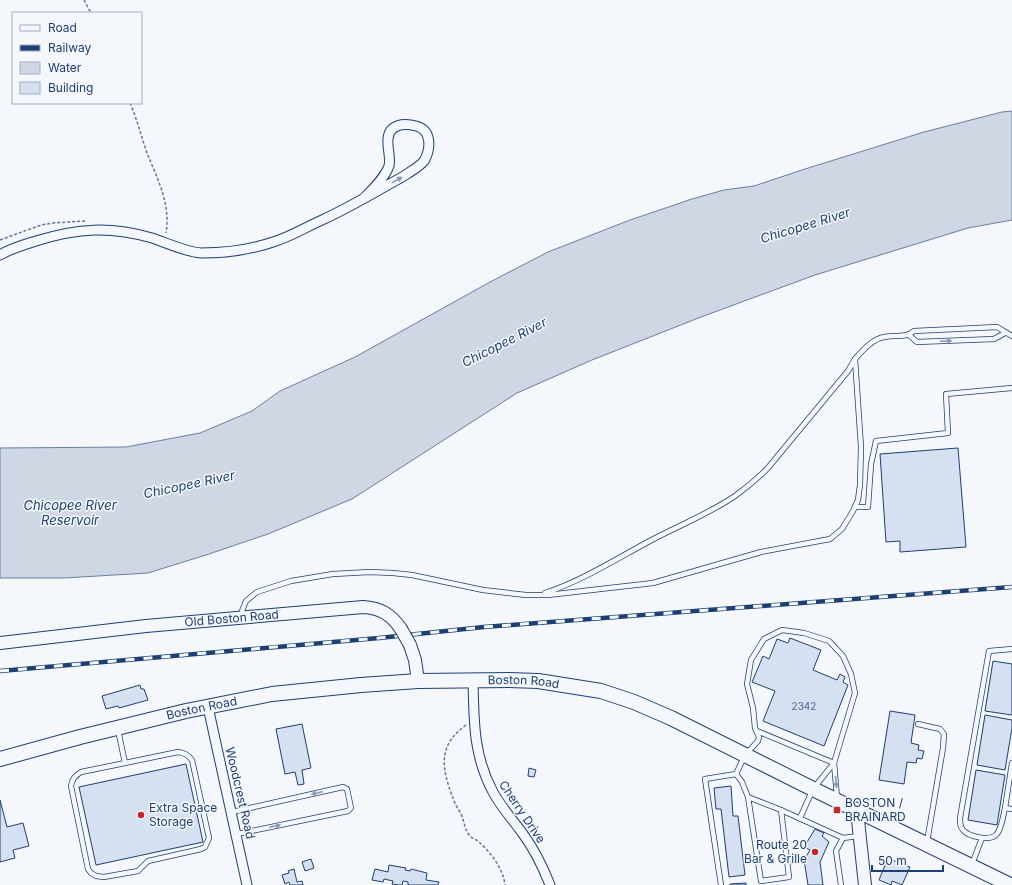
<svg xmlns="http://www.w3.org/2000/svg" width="1012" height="885" font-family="Inter,sans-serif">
	<rect width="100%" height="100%" fill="#f4f7fb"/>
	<polygon fill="#cfd7e4" stroke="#687fa3" points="1012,111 1012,220 968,228 815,275 701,317 592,360 517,393 352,499 268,534 206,555 148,573 64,578 0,578 0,448 126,447 200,433 252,411 280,391 355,357 490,282 548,252 630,220 692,199 724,190 754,186 805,169 924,132 1002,112"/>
	<g fill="#d5e0f0" stroke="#1d3f73">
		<polygon points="958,448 966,547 900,552 900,541 886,542 880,454"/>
		<polygon points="790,638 821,650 813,670 837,680 840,674 845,677 843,682 848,685 824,746 763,721 775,691 752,682 763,656 769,659 777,639 788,643"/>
		<polygon points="993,661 1012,664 1012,715 985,711"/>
		<polygon points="140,685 141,689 144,689 148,700 119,708 118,706 106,709 102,696"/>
		<polygon points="890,711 915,715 911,743 919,745 918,750 924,751 922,759 917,758 916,763 907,762 904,784 879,780"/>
		<polygon points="985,715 1012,720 1012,728 1005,770 977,765"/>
		<polygon points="302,724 311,768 302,770 304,784 298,785 295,772 285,774 276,729"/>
		<polygon points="186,764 203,842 96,865 79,787"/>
		<polygon points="529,768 536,770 534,777 528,776"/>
		<polygon points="976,770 1005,775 997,825 968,820"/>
		<polygon points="731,786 733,816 738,816 745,875 729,877 721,809 716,809 714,788"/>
		<polygon points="0,800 7,827 23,823 29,846 13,850 15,858 0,862"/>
		<polygon points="815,829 824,833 822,836 829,842 820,862 823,885 808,885 804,860 810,850 804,847"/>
		<polygon points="888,858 899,863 900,861 905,863 904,865 910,867 902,885 892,881 891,885 879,880"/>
		<polygon points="311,859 314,868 305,871 302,862"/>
		<polygon points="389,865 406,868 405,870 410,871 411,869 427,873 426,880 439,882 438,885 408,885 408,882 403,881 402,885 399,885 392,884 393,881 384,879 383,882 372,880 375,869 388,872"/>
		<polygon points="294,869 297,882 302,881 303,885 290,885 289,882 285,884 282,875 289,873 288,871"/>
		<polygon points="746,883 746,885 730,885 730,884"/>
	</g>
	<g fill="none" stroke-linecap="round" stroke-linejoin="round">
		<g stroke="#1d3f73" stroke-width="6">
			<g id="lane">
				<polyline points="909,335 917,342 994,339 1005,333"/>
				<polyline points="855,507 868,507 871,464 876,441 948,433 946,394 1012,388"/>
				<path d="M545,593C581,581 613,561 646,543C675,527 707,515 735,496C746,488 757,479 767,469L848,371L855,359"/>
				<path d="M243,617L242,611L246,601L257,592L291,581L333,574L370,572L393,573L412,575L483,590L526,595H548L653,583L761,552L830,539L842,529L853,511L858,500L860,485L861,447L855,359C862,351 873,338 885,337C895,335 906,338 914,331L997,327L1012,336"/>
				<path d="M1012,649L989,651L960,818C960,823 960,827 963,830C969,837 989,841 996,835C1002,829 1003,816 1005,808L1012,809"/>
				<polyline points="918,724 940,729 944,734 943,748 927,842"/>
				<path d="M118,730L125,763L178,752C185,753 188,755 192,760L209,838L205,847L201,849L148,861L138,871L104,877L96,876L91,873L88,869L71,786C72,779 75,776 81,772L125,763"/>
				<polyline points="834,763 837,797"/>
				<polyline points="748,797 781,810 789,877 761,881 748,797 742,782 736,774 745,755 758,741 759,737 755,728 753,708 747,684 751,660 764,639 782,630 804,633 829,641 843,656 851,674 855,693 834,763 757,731"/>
				<polyline points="1005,808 1012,763"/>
				<polyline points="781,810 843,838 859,836"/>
				<polyline points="232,812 343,787 347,789 351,808 348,811 237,834"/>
				<polyline points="800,818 813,789 834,763"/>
				<polyline points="972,864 982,838"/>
				<polyline points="721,885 705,779 736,774"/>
				<polyline points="841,885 836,851 843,838"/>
			</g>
		</g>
		<g stroke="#1d3f73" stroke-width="11">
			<g id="street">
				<path d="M0,255C12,248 23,245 36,241C78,228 110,226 152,238C167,243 186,252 201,253C225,253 250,250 273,242C290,237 306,227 322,220C344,210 365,198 386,186C393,182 401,178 407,174C413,170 420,166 424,161C431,149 432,130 416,126C404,123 389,124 388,139C387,148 391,157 389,166C384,179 372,190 363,199"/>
				<path d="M473,680C474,720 473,755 493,792C501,807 513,820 523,834C534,849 543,867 550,885"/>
				<polyline points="208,707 247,885"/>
			</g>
		</g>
		<g stroke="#1d3f73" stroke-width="14">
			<g id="secondary">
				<path id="s1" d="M0,643L146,626L363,607C380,608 391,614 401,629"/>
				<polyline points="410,645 415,660 418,681"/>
				<polyline points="857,811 865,885"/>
			</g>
		</g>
		<g stroke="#1d3f73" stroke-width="16">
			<g id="primary">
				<path id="s2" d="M0,759L80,737L186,711L272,694L361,685L418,681L509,680L538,681L601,691L634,702L671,718L813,789L1010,885"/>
			</g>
		</g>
		<g stroke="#5e769c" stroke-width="1.5" stroke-dasharray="3 2" stroke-linecap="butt">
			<polyline points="84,0 91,13"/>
			<path d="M130,103C137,119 141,136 147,153C157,178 171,204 166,233"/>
			<polyline points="0,240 41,225 53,223 85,221"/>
			<path d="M466,725C440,744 441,763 450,790C453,798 455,805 460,812C464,819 464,828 469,835C471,838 476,839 479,842C491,853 503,868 505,885"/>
		</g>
		<use href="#lane" stroke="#f4f7fb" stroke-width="4.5"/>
		<use href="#street" stroke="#f4f7fb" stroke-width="9"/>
		<use href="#secondary" stroke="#f4f7fb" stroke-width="12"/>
		<use href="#primary" stroke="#f4f7fb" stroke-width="14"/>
		<g stroke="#1d3f73" stroke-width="4.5">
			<polyline id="rail" points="0,671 379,638 484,627 1012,587"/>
		</g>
		<use href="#rail" stroke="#f4f7fb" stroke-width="3" stroke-dasharray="9" stroke-linecap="butt"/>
		<g stroke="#1d3f73" stroke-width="14" stroke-linecap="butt">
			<polyline id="secondary-bridge" points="401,629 410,645"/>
		</g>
		<use href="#secondary-bridge" stroke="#f4f7fb" stroke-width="12"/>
	</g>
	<defs><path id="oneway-solid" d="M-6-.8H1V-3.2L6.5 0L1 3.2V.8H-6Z"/></defs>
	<g fill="#889bb7">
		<use href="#oneway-solid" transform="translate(397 180) rotate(-29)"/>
		<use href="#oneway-solid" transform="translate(946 341) rotate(-2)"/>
		<use href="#oneway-solid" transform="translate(836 782) rotate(85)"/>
		<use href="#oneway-solid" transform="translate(317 793) rotate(167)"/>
		<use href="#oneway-solid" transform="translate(275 826) rotate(-12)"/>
	</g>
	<g fill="#c62828" stroke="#f4f7fb" stroke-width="1.5">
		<rect x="833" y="806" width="8" height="8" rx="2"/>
		<circle cx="141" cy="815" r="4"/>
		<circle cx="815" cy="852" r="4"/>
	</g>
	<g text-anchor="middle" stroke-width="3" stroke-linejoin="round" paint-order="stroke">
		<g font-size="10" fill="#4b6792">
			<text x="804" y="710">2342</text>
		</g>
		<g font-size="12" fill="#1d3f73" stroke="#f4f7fb">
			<text dy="4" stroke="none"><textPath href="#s1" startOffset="233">Old Boston Road</textPath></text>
			<text dy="4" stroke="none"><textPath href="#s2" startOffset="532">Boston Road</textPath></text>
			<text dy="4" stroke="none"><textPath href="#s2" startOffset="208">Boston Road</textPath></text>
			<text transform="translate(240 793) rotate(77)" y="4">Woodcrest Road</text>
			<text transform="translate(522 812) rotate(56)" y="4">Cherry Drive</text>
		</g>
		<g font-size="12" fill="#1d3f73" stroke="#f4f7fb" text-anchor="start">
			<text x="845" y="807">BOSTON /<tspan x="845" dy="14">BRAINARD</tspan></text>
			<text x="149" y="812">Extra Space<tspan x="149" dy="14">Storage</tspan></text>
			<text x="807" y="849" text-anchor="end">Route 20<tspan x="807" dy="14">Bar &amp; Grille</tspan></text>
		</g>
		<g font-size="13" font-style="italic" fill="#1d3f73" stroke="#f4f7fb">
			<text transform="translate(805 225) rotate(-17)" y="5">Chicopee River</text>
			<text transform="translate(504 342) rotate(-27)" y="5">Chicopee River</text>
			<text transform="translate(189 484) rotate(-12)" y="5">Chicopee River</text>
			<text x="70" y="510">Chicopee River<tspan x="70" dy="15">Reservoir</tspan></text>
		</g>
	</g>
	<rect x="12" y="12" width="130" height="92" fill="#f4f7fb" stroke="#9eadc5"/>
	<rect x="20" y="25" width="20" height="6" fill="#f4f7fb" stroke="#9eadc5"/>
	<text x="48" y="32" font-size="12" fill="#1d3f73">Road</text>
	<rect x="20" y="45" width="20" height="6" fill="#1d3f73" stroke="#9eadc5"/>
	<text x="48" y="52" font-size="12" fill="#1d3f73">Railway</text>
	<rect x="20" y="62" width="20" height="12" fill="#cfd7e4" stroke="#9eadc5"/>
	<text x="48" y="72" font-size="12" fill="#1d3f73">Water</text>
	<rect x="20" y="82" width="20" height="12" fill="#d5e0f0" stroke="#9eadc5"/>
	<text x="48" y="92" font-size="12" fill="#1d3f73">Building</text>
	<path d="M872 865v6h71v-6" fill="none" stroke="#1d3f73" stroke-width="2"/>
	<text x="878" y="865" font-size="12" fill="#1d3f73" stroke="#f4f7fb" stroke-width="3" paint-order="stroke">50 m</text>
</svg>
